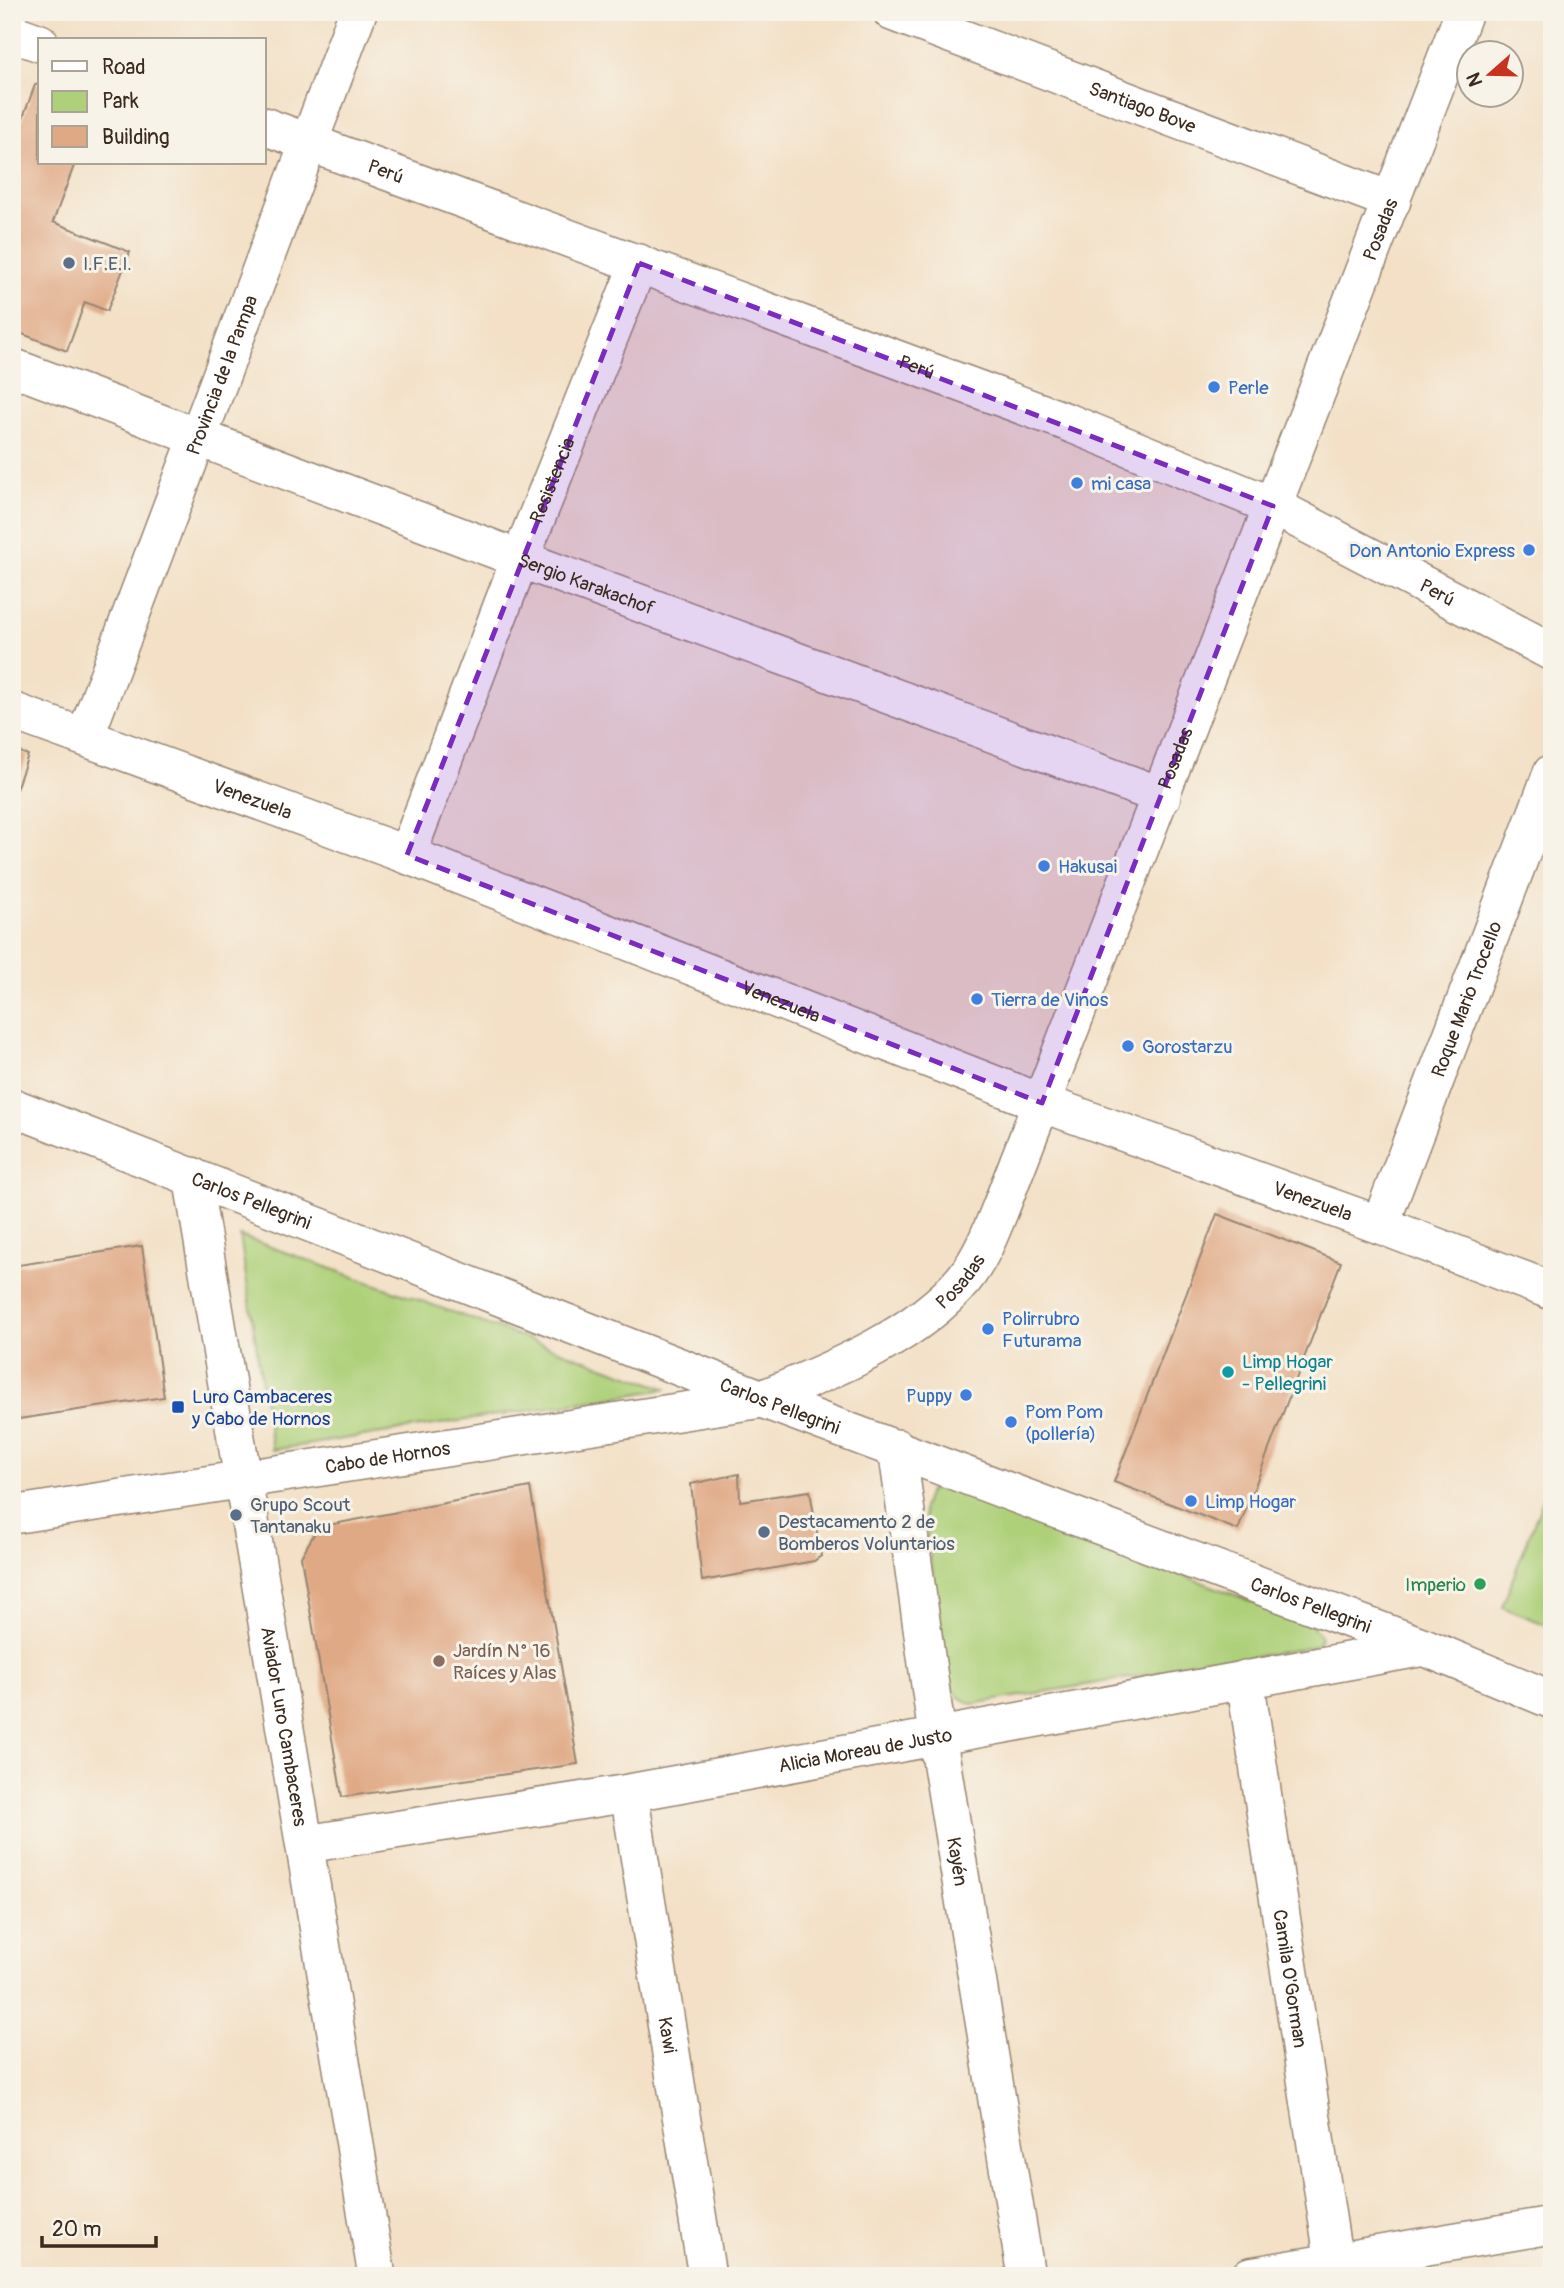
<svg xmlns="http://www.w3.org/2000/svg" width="1564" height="2288" font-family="Pangolin,sans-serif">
	<rect width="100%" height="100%" fill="#f7f3e8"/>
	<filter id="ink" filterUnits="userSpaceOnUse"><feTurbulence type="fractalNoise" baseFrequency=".0143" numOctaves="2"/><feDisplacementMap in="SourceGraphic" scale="14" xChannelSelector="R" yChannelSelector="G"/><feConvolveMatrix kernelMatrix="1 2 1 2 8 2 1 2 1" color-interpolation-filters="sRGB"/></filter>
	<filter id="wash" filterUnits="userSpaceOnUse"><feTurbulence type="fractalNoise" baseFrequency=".00686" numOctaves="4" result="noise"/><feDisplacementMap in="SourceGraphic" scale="28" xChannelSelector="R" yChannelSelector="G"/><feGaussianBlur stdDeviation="1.57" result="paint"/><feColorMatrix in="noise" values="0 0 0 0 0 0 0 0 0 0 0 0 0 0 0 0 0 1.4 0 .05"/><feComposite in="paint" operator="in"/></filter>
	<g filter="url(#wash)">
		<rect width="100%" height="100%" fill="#f3e0c6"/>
		<g fill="#aed079" stroke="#747d4c" stroke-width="2">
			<polygon points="240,1236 667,1389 272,1450"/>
			<polygon points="1552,1476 1552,1627 1502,1607"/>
			<path d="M947,1485L1311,1624L1321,1637L1317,1645L1308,1648L972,1704C959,1699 954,1694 949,1681L923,1508L929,1491Z"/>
		</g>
		<g id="blocks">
			<g fill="#e0a985">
				<polygon points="40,84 40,163 75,163 53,222 130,252 107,311 85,302 67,351 12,330 12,147 35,85"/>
				<polygon points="12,749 28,755 13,798 12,798"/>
				<polygon points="1217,1214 1341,1262 1238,1530 1114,1482"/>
				<polygon points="142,1246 164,1397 12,1420 12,1266"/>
				<polygon points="739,1474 740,1501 810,1491 821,1556 814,1561 702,1581 691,1484"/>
				<polygon points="530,1487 578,1764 342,1797 301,1557 318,1527"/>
			</g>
		</g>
	</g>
	<g filter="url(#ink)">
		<use href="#blocks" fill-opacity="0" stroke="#978572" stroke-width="2"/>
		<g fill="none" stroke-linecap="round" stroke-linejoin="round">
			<g stroke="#978572" stroke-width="40">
				<g id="minor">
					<path id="s1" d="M892,12L1392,201"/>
					<polyline points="12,33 40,43"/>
					<path id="s2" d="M264,126L1067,422L1273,506L1552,652"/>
					<path id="s3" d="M12,367L520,559L1162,796"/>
					<path id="s4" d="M12,711L407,855L1042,1103L1380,1225L1552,1291"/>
					<path id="s5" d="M85,737L358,12"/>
					<path id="s6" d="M407,855L520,559L639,263"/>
					<path id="s7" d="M12,1107L762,1399L1424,1647L1552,1700"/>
					<path id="s8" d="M192,1176L377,2276"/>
					<path id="s9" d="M1380,1225L1552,773"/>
					<path id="s10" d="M897,1448L937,1735L1026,2276"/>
					<path id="s11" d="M12,1515L762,1399C830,1371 916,1337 964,1279C981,1258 991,1232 1001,1207L1464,12"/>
					<path id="s12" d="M1245,1679L1336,2276"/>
					<path id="s13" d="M629,1793L707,2276"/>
					<path id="s14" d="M306,1844L629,1793L1424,1647"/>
					<polyline points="1250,2276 1552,2225"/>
				</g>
			</g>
			<use href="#minor" stroke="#fff" stroke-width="37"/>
		</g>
	</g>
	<path fill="#7b2cbf" fill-opacity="0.2" stroke="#7b2cbf" stroke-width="5" stroke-dasharray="14 9" stroke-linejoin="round" d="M639,263L1273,506L1042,1103L407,855Z"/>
	<g fill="#5c6f8a" stroke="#f7f3e8" stroke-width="2.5">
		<circle cx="69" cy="263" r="7"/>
		<circle cx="236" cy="1515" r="7"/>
		<circle cx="764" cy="1532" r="7"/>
	</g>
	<g fill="#3f7fe0" stroke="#f7f3e8" stroke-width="2.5">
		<circle cx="1214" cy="387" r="7"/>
		<circle cx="1077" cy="483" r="7"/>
		<circle cx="1529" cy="550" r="7"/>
		<circle cx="1044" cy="866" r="7"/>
		<circle cx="977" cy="999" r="7"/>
		<circle cx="1128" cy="1046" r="7"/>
		<circle cx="988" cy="1329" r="7"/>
		<circle cx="966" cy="1395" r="7"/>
		<circle cx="1011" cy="1422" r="7"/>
		<circle cx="1191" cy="1501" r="7"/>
	</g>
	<circle fill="#0f9aa8" stroke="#f7f3e8" stroke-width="2.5" cx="1228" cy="1372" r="7"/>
	<rect fill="#1a4fb4" stroke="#f7f3e8" stroke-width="2.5" x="171" y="1400" width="14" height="14" rx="3.5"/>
	<circle fill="#2e9e5b" stroke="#f7f3e8" stroke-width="2.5" cx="1480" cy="1584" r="7"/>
	<circle fill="#8d6e63" stroke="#f7f3e8" stroke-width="2.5" cx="439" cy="1661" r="7"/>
	<g text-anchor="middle" stroke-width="6" stroke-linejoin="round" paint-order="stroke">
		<g font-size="19" fill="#3b2a1e" stroke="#f7f3e8">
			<text dy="7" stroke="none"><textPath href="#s1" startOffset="268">Santiago Bove</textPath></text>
			<text dy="7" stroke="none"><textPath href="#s2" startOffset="130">Perú</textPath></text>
			<text dy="7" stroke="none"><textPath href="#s11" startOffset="2126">Posadas</textPath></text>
			<text dy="7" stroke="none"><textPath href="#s2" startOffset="696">Perú</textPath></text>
			<text dy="7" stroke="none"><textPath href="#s5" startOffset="387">Provincia de la Pampa</textPath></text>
			<text dy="7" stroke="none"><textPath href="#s6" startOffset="402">Resistencia</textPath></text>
			<text dy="7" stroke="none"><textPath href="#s3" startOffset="614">Sergio Karakachof</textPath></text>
			<text dy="7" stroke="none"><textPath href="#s2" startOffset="1264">Perú</textPath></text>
			<text dy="7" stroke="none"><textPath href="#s11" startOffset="1559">Posadas</textPath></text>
			<text dy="7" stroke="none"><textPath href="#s4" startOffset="256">Venezuela</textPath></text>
			<text dy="7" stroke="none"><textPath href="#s9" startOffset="242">Roque Mario Trocello</textPath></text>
			<text dy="7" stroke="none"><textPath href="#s4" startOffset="822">Venezuela</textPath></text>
			<text dy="7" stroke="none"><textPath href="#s7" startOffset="257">Carlos Pellegrini</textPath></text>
			<text dy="7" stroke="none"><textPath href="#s4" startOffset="1390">Venezuela</textPath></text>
			<text dy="7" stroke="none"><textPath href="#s11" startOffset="992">Posadas</textPath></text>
			<text dy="7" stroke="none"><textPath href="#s7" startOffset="824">Carlos Pellegrini</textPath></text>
			<text dy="7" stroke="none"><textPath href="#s11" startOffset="380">Cabo de Hornos</textPath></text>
			<text dy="7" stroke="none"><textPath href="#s7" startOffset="1391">Carlos Pellegrini</textPath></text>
			<text dy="7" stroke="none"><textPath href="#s8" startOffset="558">Aviador Luro Cambaceres</textPath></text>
			<text dy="7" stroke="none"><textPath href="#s14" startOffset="567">Alicia Moreau de Justo</textPath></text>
			<text dy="7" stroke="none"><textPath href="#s10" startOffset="418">Kayén</textPath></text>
			<text dy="7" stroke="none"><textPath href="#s12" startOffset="303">Camila O'Gorman</textPath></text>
			<text dy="7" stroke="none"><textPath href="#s13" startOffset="245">Kawi</textPath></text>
		</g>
		<g font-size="19" fill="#4e5e75" stroke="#f7f3e8" text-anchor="start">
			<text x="83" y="270">I.F.E.I.</text>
			<text x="250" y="1511">Grupo Scout<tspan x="250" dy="22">Tantanaku</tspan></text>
			<text x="778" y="1528">Destacamento 2 de<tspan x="778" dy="22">Bomberos Voluntarios</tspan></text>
		</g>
		<g font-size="19" fill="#366cbe" stroke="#f7f3e8" text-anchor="start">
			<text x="1228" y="394">Perle</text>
			<text x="1091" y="490">mi casa</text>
			<text x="1515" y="557" text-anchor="end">Don Antonio Express</text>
			<text x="1058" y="873">Hakusai</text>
			<text x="991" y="1006">Tierra de Vinos</text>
			<text x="1142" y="1053">Gorostarzu</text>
			<text x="1002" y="1325">Polirrubro<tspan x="1002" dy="22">Futurama</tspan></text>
			<text x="952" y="1402" text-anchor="end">Puppy</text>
			<text x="1025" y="1418">Pom Pom<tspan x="1025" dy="22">(pollería)</tspan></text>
			<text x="1205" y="1508">Limp Hogar</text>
		</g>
		<g font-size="19" fill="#0d838f" stroke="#f7f3e8" text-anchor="start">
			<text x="1242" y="1368">Limp Hogar<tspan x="1242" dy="22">- Pellegrini</tspan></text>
		</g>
		<g font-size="19" fill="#164399" stroke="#f7f3e8" text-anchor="start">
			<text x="192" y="1403">Luro Cambaceres<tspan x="192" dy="22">y Cabo de Hornos</tspan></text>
		</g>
		<g font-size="19" fill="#27864d" stroke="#f7f3e8" text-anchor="end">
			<text x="1466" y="1591">Imperio</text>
		</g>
		<g font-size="19" fill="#785e54" stroke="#f7f3e8" text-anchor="start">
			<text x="453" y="1657">Jardín N° 16<tspan x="453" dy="22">Raíces y Alas</tspan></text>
		</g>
	</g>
	<rect width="1564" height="2288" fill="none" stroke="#f7f3e8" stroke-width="42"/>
	<rect x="38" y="38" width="228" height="126" fill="#f7f3e8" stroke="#aca397" stroke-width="2"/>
	<rect x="52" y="61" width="35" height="10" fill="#ffffff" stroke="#aca397" stroke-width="2"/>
	<text x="102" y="74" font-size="21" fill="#3b2a1e">Road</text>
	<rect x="52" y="91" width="35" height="21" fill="#aed079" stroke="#aca397" stroke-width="2"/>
	<text x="102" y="108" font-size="21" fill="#3b2a1e">Park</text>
	<rect x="52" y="126" width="35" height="21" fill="#e0a985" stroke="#aca397" stroke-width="2"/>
	<text x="102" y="144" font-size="21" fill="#3b2a1e">Building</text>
	<g transform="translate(1490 74) rotate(250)"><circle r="33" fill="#f7f3e8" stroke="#aca397" stroke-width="2"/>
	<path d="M0-5L12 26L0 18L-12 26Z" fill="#c8321e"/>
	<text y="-10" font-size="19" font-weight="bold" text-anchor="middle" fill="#3b2a1e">N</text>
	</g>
	<path d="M42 2236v10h114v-10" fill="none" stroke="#3b2a1e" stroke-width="3.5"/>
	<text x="52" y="2236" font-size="21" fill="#3b2a1e" stroke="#f7f3e8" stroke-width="5" paint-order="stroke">20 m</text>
</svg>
